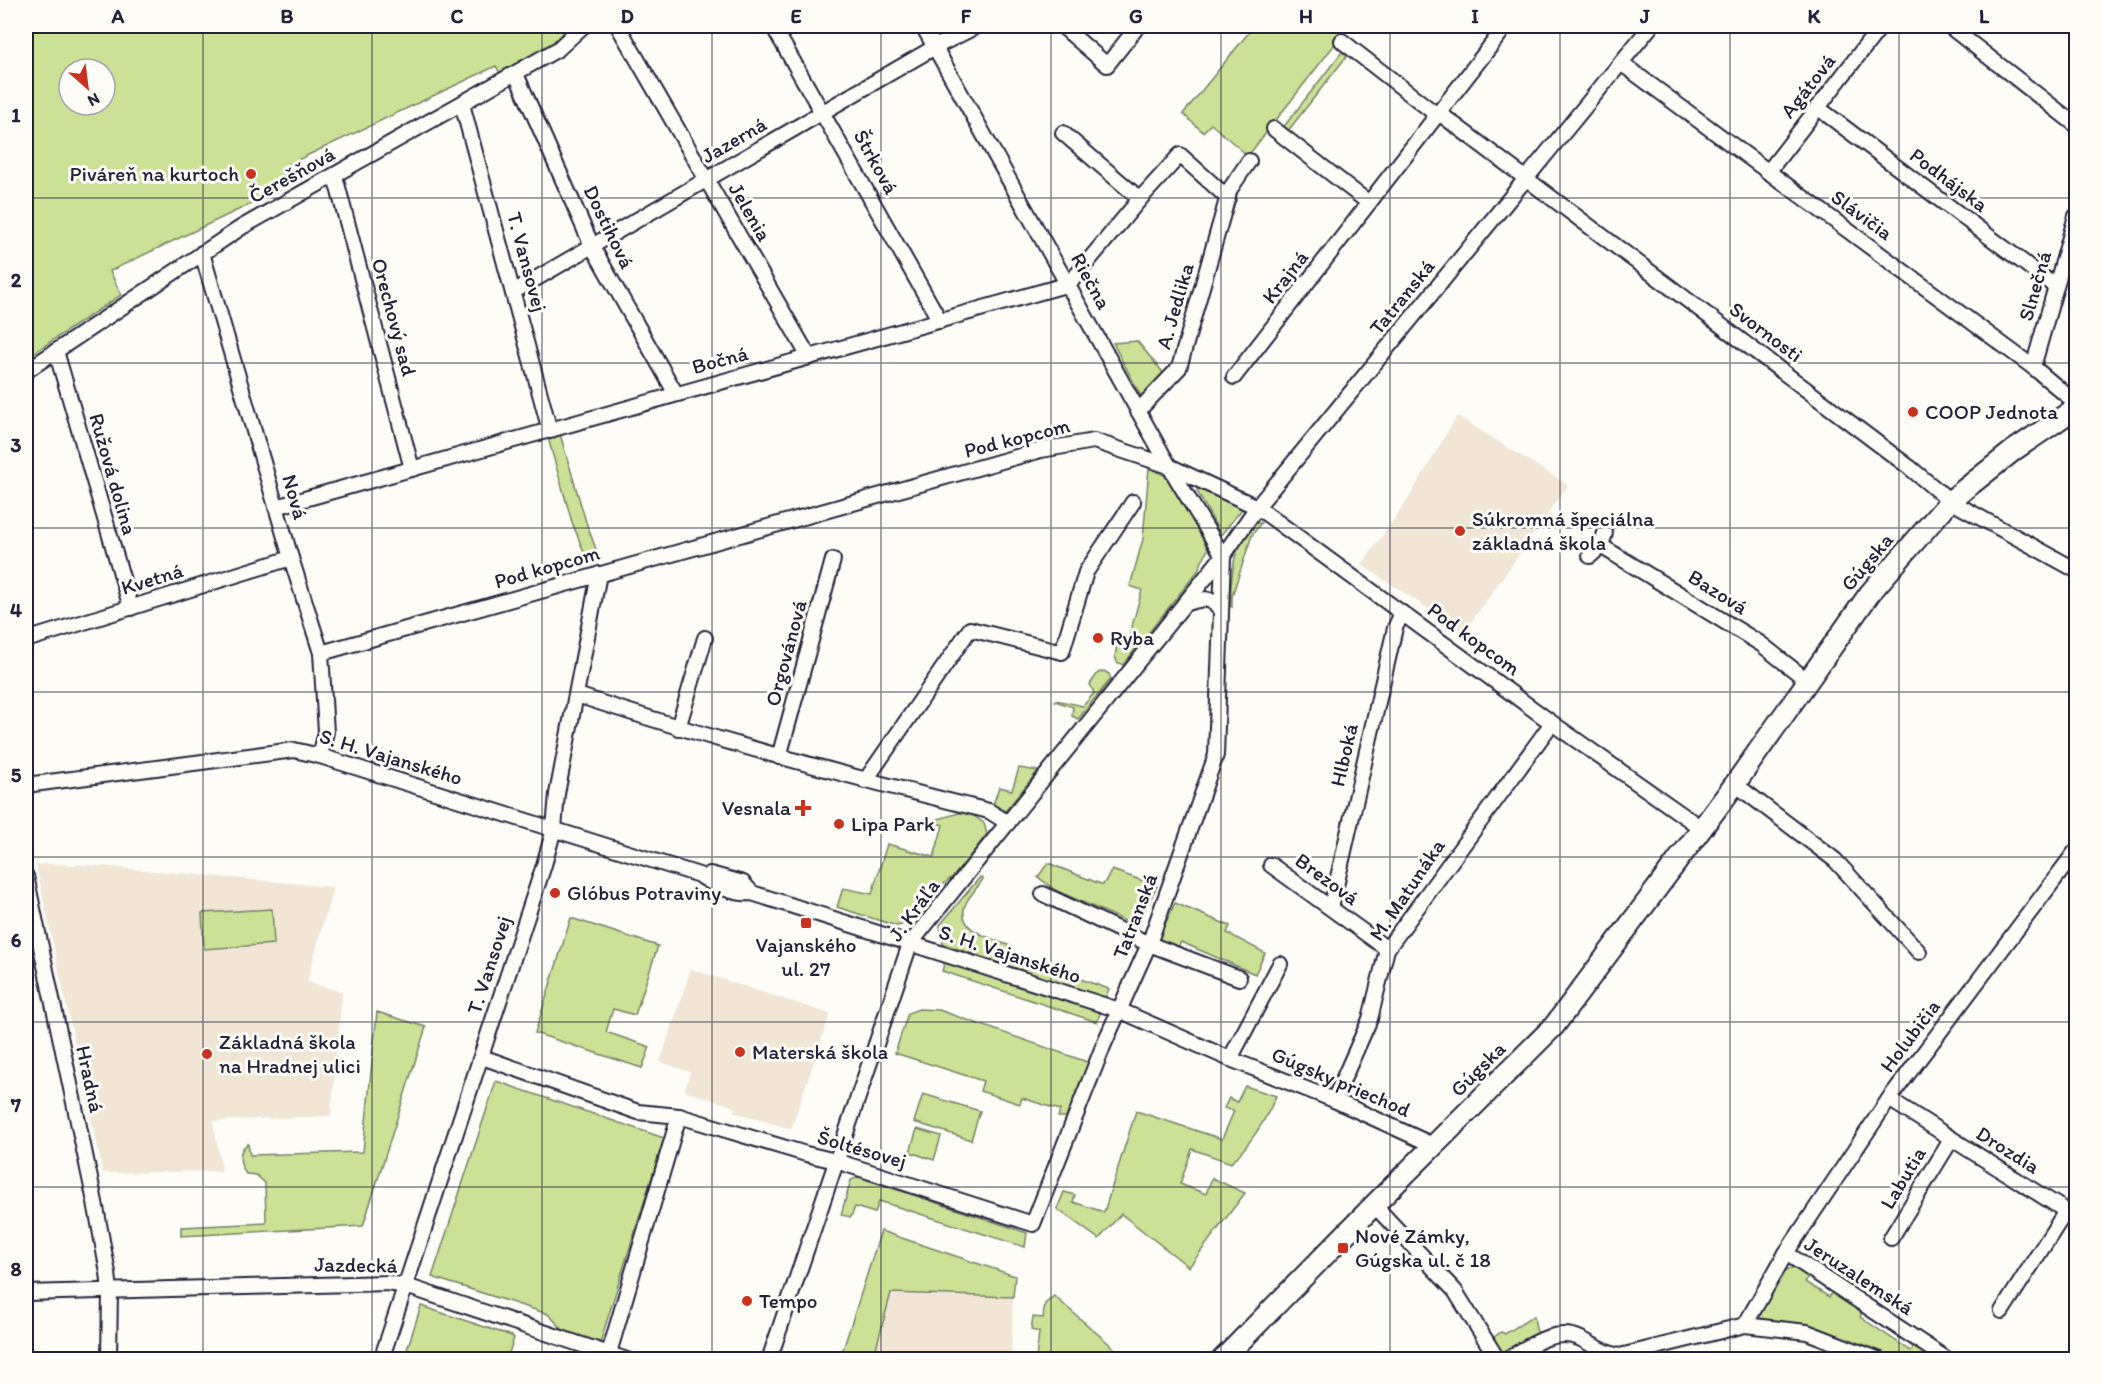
<svg xmlns="http://www.w3.org/2000/svg" width="2102" height="1385" font-family="Itim,sans-serif">
	<rect width="100%" height="100%" fill="#fdfcf7"/>
	<filter id="ink" filterUnits="userSpaceOnUse"><feTurbulence type="fractalNoise" baseFrequency=".0167" numOctaves="2"/><feDisplacementMap in="SourceGraphic" scale="12" xChannelSelector="R" yChannelSelector="G"/><feConvolveMatrix kernelMatrix="1 2 1 2 8 2 1 2 1" color-interpolation-filters="sRGB"/></filter>
	<g filter="url(#ink)">
		<g fill="#f1e5d5">
			<polygon points="1457,416 1568,485 1464,632 1362,565 1409,498"/>
			<polygon points="45,864 88,865 333,887 307,982 342,992 331,1116 213,1121 222,1171 103,1173 36,865"/>
			<polygon points="691,969 830,1014 791,1129 734,1112 735,1107 685,1091 690,1072 660,1062"/>
			<polygon points="891,1293 1013,1297 1011,1359 873,1360"/>
		</g>
		<g fill="#cae196" stroke="#768268" stroke-width="1.5" fill-rule="evenodd">
			<path d="M26,26H576L556,43L502,77L496,66L287,165L276,192L110,271L121,295L26,358ZM69,69H105V105H69Z"/>
			<polygon points="1254,26 1349,26 1248,156 1211,124 1203,132 1183,114"/>
			<polygon points="1345,48 1350,52 1287,132 1282,129"/>
			<polygon points="1137,341 1166,376 1142,398 1113,343"/>
			<polygon points="560,434 586,522 600,560 589,565 572,522 548,438"/>
			<polygon points="1149,468 1164,475 1173,483 1208,549 1197,572 1123,665 1117,662 1115,656 1117,646 1126,648 1142,590 1130,586 1143,539"/>
			<polygon points="1198,487 1203,487 1233,501 1243,508 1221,535 1197,491"/>
			<path d="M1256,523H1261L1252,535L1232,596V607L1230,606C1231,579 1232,540 1256,523Z"/>
			<polygon points="1104,671 1109,674 1111,679 1078,719 1072,716 1073,707 1055,701 1056,700 1083,706 1094,693 1090,684 1098,673"/>
			<polygon points="1019,768 1038,771 1003,814 995,809 993,805 999,787 1012,790"/>
			<polygon points="966,811 984,823 987,834 956,874 934,892 911,919 905,924 897,926 837,907 843,888 872,894 887,844 934,857 943,825 937,823 938,819"/>
			<polygon points="1048,863 1103,885 1112,870 1157,886 1137,926 1055,890 1038,877"/>
			<path d="M980,877L983,879C978,887 970,895 966,903C954,930 990,938 1008,945V954L1109,989L1105,998L943,944L940,925Z"/>
			<polygon points="1175,903 1230,926 1227,933 1265,953 1255,974 1181,942 1177,950 1161,944 1158,939"/>
			<polygon points="272,909 274,944 204,949 202,913"/>
			<polygon points="571,918 658,946 635,1015 613,1009 606,1032 650,1047 642,1068 535,1033"/>
			<polygon points="945,961 1101,1011 1097,1022 942,971"/>
			<polygon points="919,1009 939,1010 1090,1063 1072,1113 1065,1117 1058,1117 1060,1110 1022,1098 1020,1104 980,1091 983,1081 895,1053 908,1013"/>
			<path d="M377,1012L426,1027L363,1226L181,1236V1227L266,1223L265,1183L256,1175L246,1174C239,1164 237,1150 248,1144L250,1155L363,1152Z"/>
			<polygon points="496,1081 664,1138 600,1343 566,1333 548,1314 432,1277"/>
			<path d="M1245,1086L1276,1096C1265,1122 1251,1143 1231,1163L1192,1149L1180,1184L1206,1194L1212,1178L1245,1193L1189,1267L1121,1214L1099,1239L1057,1209L1064,1192L1075,1195L1073,1202L1104,1212L1136,1111L1222,1139L1234,1111L1224,1108L1229,1098L1237,1102Z"/>
			<polygon points="923,1094 980,1111 971,1140 914,1122"/>
			<polygon points="917,1129 941,1136 934,1160 910,1152"/>
			<polygon points="859,1177 1027,1233 1025,1247 879,1201 875,1213 855,1207 851,1217 841,1215 851,1180"/>
			<polygon points="881,1231 1015,1276 1013,1297 891,1293 873,1359 840,1359"/>
			<polygon points="1794,1267 1809,1275 1805,1282 1829,1297 1834,1290 1863,1310 1860,1317 1911,1351 1916,1344 1940,1359 1888,1359 1832,1339 1810,1325 1762,1321 1757,1316 1786,1270"/>
			<polygon points="1054,1296 1122,1355 1118,1359 1054,1360 1051,1358 1049,1359 1036,1359 1039,1332 1031,1330 1033,1317 1043,1318 1045,1304"/>
			<polygon points="421,1306 512,1336 514,1338 507,1359 404,1359"/>
			<polygon points="1534,1316 1536,1329 1540,1336 1507,1354 1500,1352 1493,1338 1501,1332 1505,1334"/>
		</g>
		<g fill="none" stroke-linecap="round" stroke-linejoin="round">
			<g stroke="#22223b" stroke-width="18">
				<g id="minor">
					<polyline points="618,26 809,357"/>
					<polyline points="773,26 940,321"/>
					<polyline points="923,26 1169,466 1223,556"/>
					<polyline points="1062,26 1107,65 1138,26"/>
					<polyline points="1949,26 2076,125"/>
					<polyline points="1342,41 1437,115"/>
					<polyline points="1621,63 2033,367 2076,403"/>
					<polyline points="516,74 592,246 676,394"/>
					<polyline points="462,104 550,431"/>
					<polyline points="1817,107 2056,287"/>
					<polyline points="1439,113 1909,467 1950,501 2076,570"/>
					<polyline points="1274,129 1369,203"/>
					<polyline points="1768,172 1881,26"/>
					<polyline points="335,176 412,469"/>
					<polyline points="1140,199 1180,155 1228,198"/>
					<polyline points="202,253 291,558 321,653 326,732 320,756"/>
					<polyline points="513,292 935,47 977,26"/>
					<polyline points="56,351 131,608"/>
					<polyline points="2033,367 2076,216"/>
					<polyline points="26,371 242,227 558,49 583,26"/>
					<polyline points="1234,377 1506,26"/>
					<polyline points="1138,411 1179,368 1230,189 1249,161"/>
					<polyline points="276,507 1069,284 1140,199 1063,133"/>
					<polyline points="1601,546 1761,644 1808,681"/>
					<polyline points="1590,556 1601,546 1605,533"/>
					<path d="M1184,604C1201,599 1208,594 1221,610"/>
					<polyline points="26,640 291,558"/>
					<polyline points="321,653 1041,450 1094,441 1169,466 1257,507 1552,723 1701,828"/>
					<path d="M577,695C713,740 850,777 989,811L1008,823"/>
					<polyline points="678,728 705,638"/>
					<polyline points="779,757 833,560"/>
					<polyline points="865,781 970,629 1062,652 1086,572 1133,502"/>
					<polyline points="1735,784 1835,860 1919,952"/>
					<path d="M26,785L294,750L320,756L699,875C714,885 734,895 752,893L1119,1010L1230,1059L1334,1100L1435,1146"/>
					<polyline points="1271,865 1387,949"/>
					<polyline points="710,874 743,883 752,893"/>
					<polyline points="26,876 95,1202 108,1273 110,1291 109,1360"/>
					<polyline points="1043,894 1149,944 1239,978"/>
					<polyline points="1331,908 1395,628 1402,613"/>
					<polyline points="482,1057 638,1112 679,1116 806,1154 836,1161 1033,1224 1104,1044 1149,944 1216,755 1223,556"/>
					<polyline points="1230,1059 1280,964"/>
					<polyline points="1889,1099 2066,1211 2002,1311"/>
					<polyline points="1334,1100 1370,1019 1387,949 1552,723"/>
					<polyline points="1374,1205 1455,1291 1498,1360"/>
					<polyline points="1891,1238 1951,1140"/>
					<polyline points="1786,1253 1948,1360"/>
					<polyline points="26,1293 388,1283 406,1286 627,1360"/>
					<polyline points="1745,1325 1786,1253 1889,1099 2076,851"/>
					<polyline points="609,1353 679,1116"/>
					<polyline points="381,1360 544,865 554,829 557,794 599,574"/>
					<polyline points="769,1360 910,944 1223,556 1257,507 1651,26"/>
					<path d="M1506,1360C1528,1347 1555,1326 1581,1339C1593,1345 1606,1354 1620,1356L1745,1325L1807,1332L1880,1360"/>
				</g>
			</g>
			<g stroke="#22223b" stroke-width="24">
				<polyline id="secondary" points="1222,1360 1374,1205 1554,1026 1735,784 1870,593 1950,501 2014,450 2076,408"/>
			</g>
			<use href="#minor" stroke="#fdfcf7" stroke-width="14"/>
			<use href="#secondary" stroke="#fdfcf7" stroke-width="20"/>
		</g>
	</g>
	<path fill="none" stroke="#22223b" stroke-width="1.5" stroke-opacity="0.55" d="M203,26V1360M372,26V1360M542,26V1360M712,26V1360M881,26V1360M1051,26V1360M1221,26V1360M1390,26V1360M1560,26V1360M1730,26V1360M1899,26V1360M26,198H2076M26,363H2076M26,528H2076M26,692H2076M26,857H2076M26,1022H2076M26,1187H2076"/>
	<g fill="#c8321e" stroke="#fdfcf7" stroke-width="2">
		<circle cx="251" cy="174" r="6"/>
		<circle cx="1913" cy="412" r="6"/>
		<circle cx="1460" cy="531" r="6"/>
		<circle cx="1098" cy="638" r="6"/>
		<path d="M800 799h6v6h6v6h-6v6h-6v-6h-6v-6h6z"/>
		<circle cx="839" cy="824" r="6"/>
		<circle cx="555" cy="893" r="6"/>
		<rect x="800" y="917" width="12" height="12" rx="3"/>
		<circle cx="740" cy="1052" r="6"/>
		<circle cx="207" cy="1054" r="6"/>
		<rect x="1337" y="1242" width="12" height="12" rx="3"/>
		<circle cx="747" cy="1301" r="6"/>
	</g>
	<g text-anchor="middle" stroke-width="6" stroke-linejoin="round" paint-order="stroke">
		<g font-size="21" fill="#22223b" stroke="#fdfcf7">
			<text transform="translate(1808 86) rotate(-52)" y="7">Agátová</text>
			<text transform="translate(734 140) rotate(-30)" y="7">Jazerná</text>
			<text transform="translate(876 162) rotate(61)" y="7">Štrková</text>
			<text transform="translate(292 175) rotate(-29)" y="7">Čerešňová</text>
			<text transform="translate(1949 180) rotate(37)" y="7">Podhájska</text>
			<text transform="translate(750 212) rotate(60)" y="7">Jelenia</text>
			<text transform="translate(1862 215) rotate(36)" y="7">Slávičia</text>
			<text transform="translate(609 227) rotate(64)" y="7">Dostihová</text>
			<text transform="translate(527 262) rotate(75)" y="7">T. Vansovej</text>
			<text transform="translate(1285 277) rotate(-52)" y="7">Krajná</text>
			<text transform="translate(1091 281) rotate(61)" y="7">Riečna</text>
			<text transform="translate(2035 286) rotate(-74)" y="7">Slnečná</text>
			<text transform="translate(1402 297) rotate(-51)" y="7">Tatranská</text>
			<text transform="translate(1175 306) rotate(-74)" y="7">A. Jedlika</text>
			<text transform="translate(394 317) rotate(75)" y="7">Orechový sad</text>
			<text transform="translate(1766 332) rotate(37)" y="7">Svornosti</text>
			<text transform="translate(720 360) rotate(-15)" y="7">Bočná</text>
			<text transform="translate(1017 438) rotate(-14)" y="7">Pod kopcom</text>
			<text transform="translate(113 474) rotate(74)" y="7">Ružová dolina</text>
			<text transform="translate(295 497) rotate(74)" y="7">Nová</text>
			<text transform="translate(1867 562) rotate(-50)" y="7">Gúgska</text>
			<text transform="translate(547 567) rotate(-16)" y="7">Pod kopcom</text>
			<text transform="translate(152 579) rotate(-17)" y="7">Kvetná</text>
			<text transform="translate(1718 592) rotate(32)" y="7">Bazová</text>
			<text transform="translate(1474 639) rotate(36)" y="7">Pod kopcom</text>
			<text transform="translate(786 653) rotate(-75)" y="7">Orgovánová</text>
			<text transform="translate(1344 755) rotate(-77)" y="7">Hlboká</text>
			<text transform="translate(391 757) rotate(17)" y="7">S. H. Vajanského</text>
			<text transform="translate(1327 879) rotate(36)" y="7">Brezová</text>
			<text transform="translate(1407 890) rotate(-56)" y="7">M. Matunáka</text>
			<text transform="translate(914 910) rotate(-54)" y="7">J. Kráľa</text>
			<text transform="translate(1135 916) rotate(-69)" y="7">Tatranská</text>
			<text transform="translate(1010 954) rotate(18)" y="7">S. H. Vajanského</text>
			<text transform="translate(489 965) rotate(-72)" y="7">T. Vansovej</text>
			<text transform="translate(1910 1036) rotate(-53)" y="7">Holubičia</text>
			<text transform="translate(1478 1069) rotate(-45)" y="7">Gúgska</text>
			<text transform="translate(90 1079) rotate(78)" y="7">Hradná</text>
			<text transform="translate(1341 1082) rotate(23)" y="7">Gúgsky priechod</text>
			<text transform="translate(862 1149) rotate(16)" y="7">Šoltésovej</text>
			<text transform="translate(2008 1150) rotate(32)" y="7">Drozdia</text>
			<text transform="translate(1903 1178) rotate(-59)" y="7">Labutia</text>
			<text transform="translate(356 1265) rotate(1)" y="7">Jazdecká</text>
			<text transform="translate(1859 1276) rotate(33)" y="7">Jeruzalemská</text>
		</g>
		<g font-size="21" fill="#22223b" stroke="#fdfcf7" text-anchor="start">
			<text x="239" y="181" text-anchor="end">Piváreň na kurtoch</text>
			<text x="1925" y="419">COOP Jednota</text>
			<text x="1472" y="526">Súkromná špeciálna<tspan x="1472" dy="24">základná škola</tspan></text>
			<text x="1110" y="645">Ryba</text>
			<text x="791" y="815" text-anchor="end">Vesnala</text>
			<text x="851" y="831">Lipa Park</text>
			<text x="567" y="900">Glóbus Potraviny</text>
			<text x="806" y="952" text-anchor="middle">Vajanského<tspan x="806" dy="24">ul. 27</tspan></text>
			<text x="219" y="1049">Základná škola<tspan x="219" dy="24">na Hradnej ulici</tspan></text>
			<text x="752" y="1059">Materská škola</text>
			<text x="1355" y="1243">Nové Zámky,<tspan x="1355" dy="24">Gúgska ul. č 18</tspan></text>
			<text x="759" y="1308">Tempo</text>
		</g>
	</g>
	<rect width="2102" height="1385" fill="none" stroke="#fdfcf7" stroke-width="66"/>
	<g transform="translate(87 87) rotate(152)"><circle r="28" fill="#fdfcf7" stroke="#a5a5ac" stroke-width="1.5"/>
	<path d="M0-4.5L10 22L0 15L-10 22Z" fill="#c8321e"/>
	<text y="-9" font-size="16" font-weight="bold" text-anchor="middle" fill="#22223b">N</text>
	</g>
	<rect x="33" y="33" width="2036" height="1319" fill="none" stroke="#22223b" stroke-width="2"/>
	<g font-size="20" text-anchor="middle" font-weight="bold" fill="#22223b">
		<text x="118" y="23">A</text>
		<text x="287" y="23">B</text>
		<text x="457" y="23">C</text>
		<text x="627" y="23">D</text>
		<text x="796" y="23">E</text>
		<text x="966" y="23">F</text>
		<text x="1136" y="23">G</text>
		<text x="1306" y="23">H</text>
		<text x="1475" y="23">I</text>
		<text x="1645" y="23">J</text>
		<text x="1814" y="23">K</text>
		<text x="1984" y="23">L</text>
		<text x="16" y="122">1</text>
		<text x="16" y="287">2</text>
		<text x="16" y="452">3</text>
		<text x="16" y="617">4</text>
		<text x="16" y="782">5</text>
		<text x="16" y="947">6</text>
		<text x="16" y="1112">7</text>
		<text x="16" y="1276">8</text>
	</g>
</svg>
